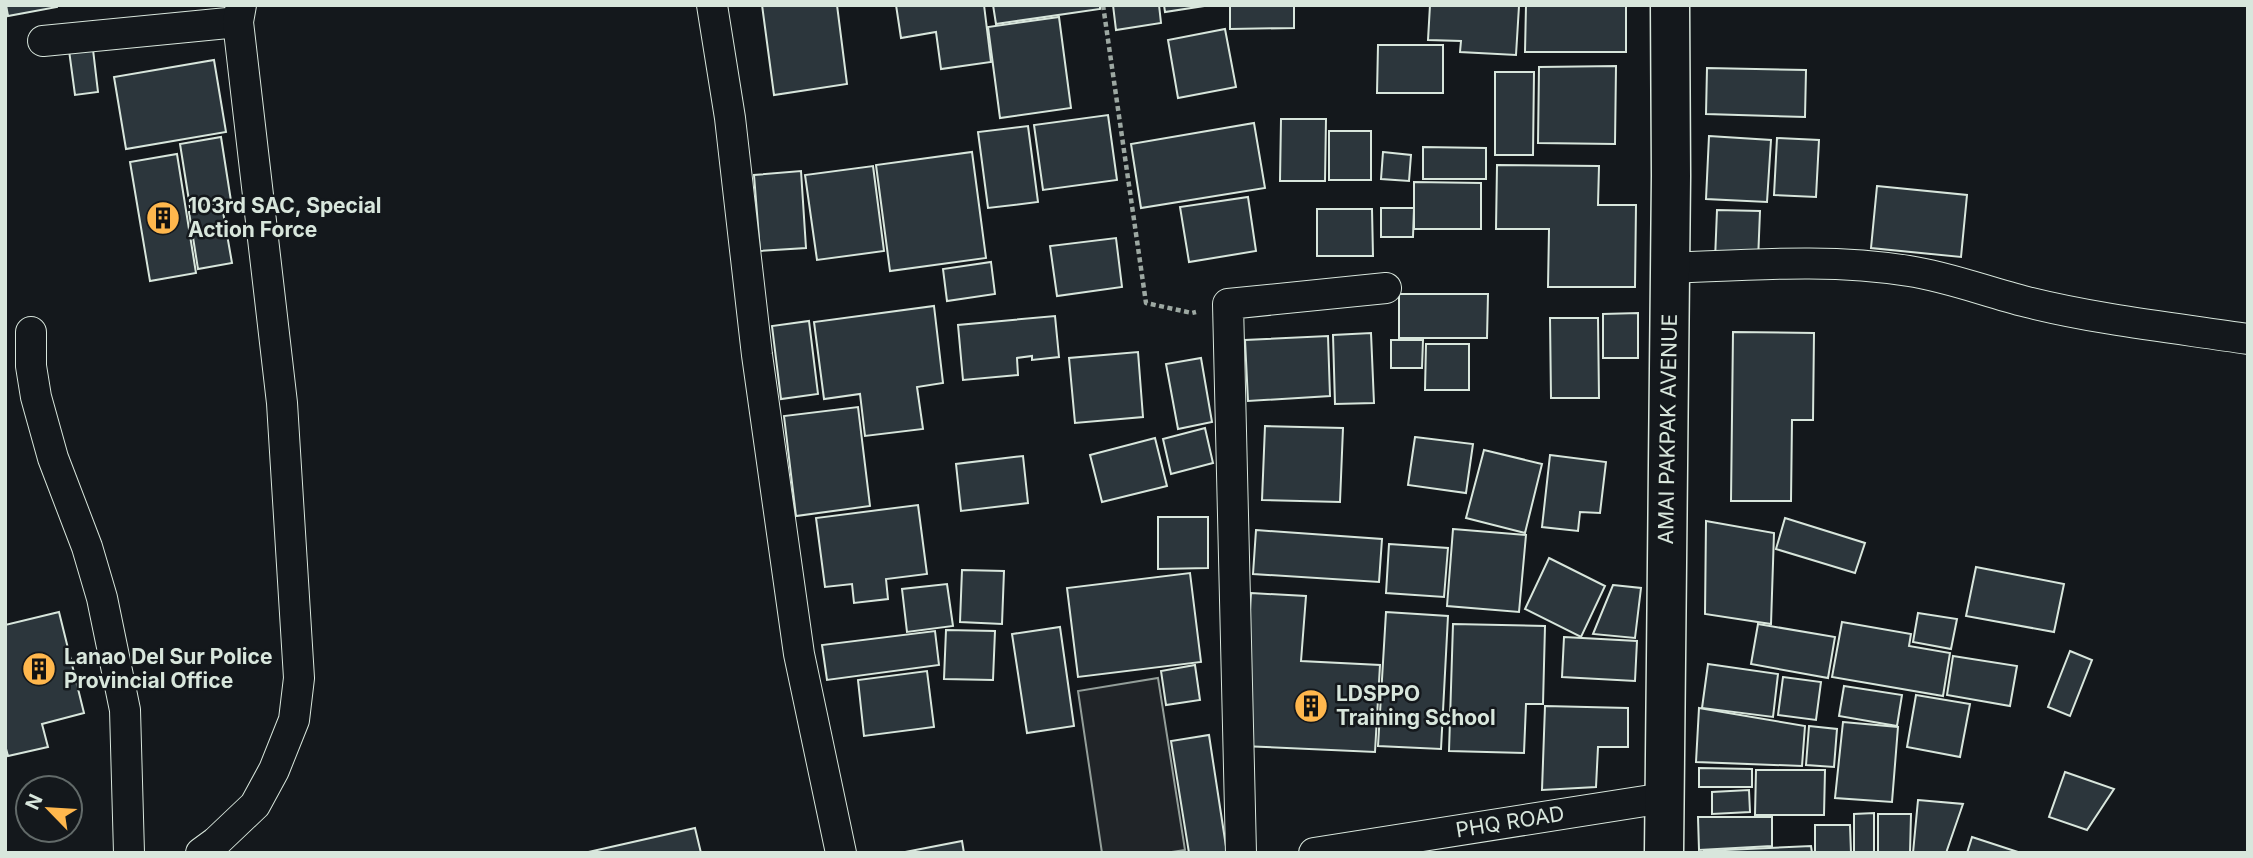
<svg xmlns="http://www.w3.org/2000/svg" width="2253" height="858" font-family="Inter,sans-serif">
	<rect width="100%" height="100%" fill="#14181c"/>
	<polygon fill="#202428" stroke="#939e99" stroke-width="2" points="1158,678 1185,850 1165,853 1102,853 1078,691"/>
	<g fill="#2c363c" stroke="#d8e6dc" stroke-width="2">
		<polygon points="6,5 57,5 57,7 8,16"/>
		<polygon points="762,5 837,5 847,84 774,95"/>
		<polygon points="896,5 984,5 991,62 941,69 936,32 901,38"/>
		<polygon points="993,5 1100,5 1100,9 996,24"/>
		<polygon points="1113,5 1159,5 1161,23 1116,30"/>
		<polygon points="1164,5 1203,5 1204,6 1165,12"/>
		<polygon points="1230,5 1294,5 1294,28 1230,29"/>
		<polygon points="1430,5 1519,6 1516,55 1460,52 1461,41 1428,40"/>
		<polygon points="1526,5 1626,5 1626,52 1525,52"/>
		<polygon points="1059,17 1071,108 1000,118 988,27"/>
		<polygon points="1225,29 1236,87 1178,98 1168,40"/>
		<polygon points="92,41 98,92 75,95 68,43"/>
		<polygon points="1378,45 1443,45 1443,93 1377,93"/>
		<polygon points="214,60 226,132 126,149 114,77"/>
		<polygon points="1616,66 1615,144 1538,143 1539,67"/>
		<polygon points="1707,68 1806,70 1805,117 1706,114"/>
		<polygon points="1495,72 1534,72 1533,155 1495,155"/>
		<polygon points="1108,115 1117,180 1043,190 1034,125"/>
		<polygon points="1281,119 1326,119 1325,181 1280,181"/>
		<polygon points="1254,123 1265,188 1141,208 1131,144"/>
		<polygon points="1028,126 1038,202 988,208 978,132"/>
		<rect x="1329" y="131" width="42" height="49"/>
		<polygon points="1709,136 1771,140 1767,202 1706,199"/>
		<polygon points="221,137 231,201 190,207 180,144"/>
		<polygon points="1777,138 1819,140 1816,197 1774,195"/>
		<polygon points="1423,147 1486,148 1486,179 1423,179"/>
		<polygon points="972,152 986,258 890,271 876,165"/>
		<polygon points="1383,152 1411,155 1409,181 1381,179"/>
		<polygon points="177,154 196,273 150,281 130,162"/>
		<polygon points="1497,165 1599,166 1598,205 1636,205 1635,287 1548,287 1549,229 1496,229"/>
		<polygon points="873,166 884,251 817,260 805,175"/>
		<polygon points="801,171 806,248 760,251 754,175"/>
		<polygon points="1414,182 1481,183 1481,229 1414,229"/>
		<polygon points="1877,186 1967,195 1961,257 1871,248"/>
		<polygon points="1248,197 1256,251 1189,262 1180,207"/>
		<polygon points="222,206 232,263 198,269 189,212"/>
		<polygon points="1381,208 1414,208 1413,237 1381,237"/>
		<polygon points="1317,209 1372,209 1373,256 1317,256"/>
		<polygon points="1717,210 1760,211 1758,261 1715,260"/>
		<polygon points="1116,238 1122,287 1057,296 1050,246"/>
		<polygon points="991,262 995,294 947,301 943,269"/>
		<polygon points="1399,294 1488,294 1487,338 1399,338"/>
		<polygon points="934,306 943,383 917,387 923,429 865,436 860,394 824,399 814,322"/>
		<polygon points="1638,313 1638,358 1603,358 1603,314"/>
		<polygon points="1055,316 1059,357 1032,360 1032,356 1017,358 1018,375 963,380 958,325"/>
		<polygon points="1550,318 1598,318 1599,398 1551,398"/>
		<polygon points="809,321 818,394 781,399 772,326"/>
		<polygon points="1733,332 1814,333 1813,420 1792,420 1791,501 1731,501"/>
		<polygon points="1371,333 1374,403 1335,404 1333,335"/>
		<polygon points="1328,336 1330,396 1248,401 1245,340"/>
		<polygon points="1391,340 1423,340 1422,368 1391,368"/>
		<polygon points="1426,344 1469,344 1469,390 1425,390"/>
		<polygon points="1138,352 1143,417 1075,423 1069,358"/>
		<polygon points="1201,358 1212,422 1178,429 1166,364"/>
		<polygon points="858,407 870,506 796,516 784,416"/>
		<polygon points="1265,426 1343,428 1340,502 1262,500"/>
		<polygon points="1205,428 1213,463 1171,474 1163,439"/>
		<polygon points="1415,437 1473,444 1466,493 1408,485"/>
		<polygon points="1155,438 1167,486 1102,502 1090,455"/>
		<polygon points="1484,450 1542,464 1525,533 1466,518"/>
		<polygon points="1550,455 1606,462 1600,513 1580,512 1578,531 1542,527"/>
		<polygon points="1023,456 1028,503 961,511 956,464"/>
		<polygon points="918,505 927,574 886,579 888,599 854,603 852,584 825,587 816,518"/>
		<polygon points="1158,517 1208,517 1208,568 1158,569"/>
		<polygon points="1785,518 1865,543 1855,573 1776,549"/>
		<polygon points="1706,521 1774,533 1771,624 1705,614"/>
		<polygon points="1453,529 1526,535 1519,612 1447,606"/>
		<polygon points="1256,530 1382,539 1379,582 1253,574"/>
		<polygon points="1389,544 1448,548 1444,597 1386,593"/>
		<polygon points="1549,558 1605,586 1581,637 1525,609"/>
		<polygon points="1976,567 2064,584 2054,632 1966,616"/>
		<polygon points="962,570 1004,571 1002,624 960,622"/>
		<polygon points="1190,573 1201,662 1078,677 1067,588"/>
		<polygon points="947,584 953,626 907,632 902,589"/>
		<polygon points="1613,585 1641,588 1635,638 1593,634"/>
		<polygon points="1251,593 1306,596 1301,661 1380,665 1375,752 1242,746"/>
		<polygon points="59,612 84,713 42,724 48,747 8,756 5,745 5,625"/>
		<polygon points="1386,612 1448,616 1441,749 1378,746"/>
		<polygon points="1918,613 1957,619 1951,649 1913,642"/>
		<polygon points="1842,622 1911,634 1909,646 1950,653 1943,696 1832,677"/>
		<polygon points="1453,624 1545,626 1543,704 1526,704 1524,753 1449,751"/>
		<polygon points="1758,624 1835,637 1828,678 1751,664"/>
		<polygon points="1060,627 1074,726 1027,733 1012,634"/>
		<polygon points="946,630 995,631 993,680 944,679"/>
		<polygon points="935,631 939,665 827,680 822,645"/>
		<polygon points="1564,637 1637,641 1635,681 1562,677"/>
		<polygon points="2070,651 2092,660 2070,716 2048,707"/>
		<polygon points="1953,656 2017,666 2010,706 1947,695"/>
		<polygon points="1708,664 1778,674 1773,717 1702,708"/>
		<polygon points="1195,665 1200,700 1166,705 1161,671"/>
		<polygon points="927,671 934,727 864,736 858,680"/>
		<polygon points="1783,677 1821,682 1816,720 1778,715"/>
		<polygon points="1844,686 1902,695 1897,726 1839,716"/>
		<polygon points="1916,695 1970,704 1960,757 1907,747"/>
		<polygon points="1545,706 1628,708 1628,747 1598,747 1596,787 1542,790"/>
		<polygon points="1699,708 1805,726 1802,766 1696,762"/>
		<polygon points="1843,722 1898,727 1892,802 1835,798"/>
		<polygon points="1809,726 1837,729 1834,767 1806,765"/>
		<polygon points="1209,735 1227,853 1189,853 1171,741"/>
		<polygon points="1699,768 1752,769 1752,787 1699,787"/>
		<polygon points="1756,770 1825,770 1824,815 1755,815"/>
		<polygon points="2065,772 2114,789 2087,830 2049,817"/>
		<polygon points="1749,790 1750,812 1712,814 1712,792"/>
		<polygon points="1918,800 1963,804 1946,853 1913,853"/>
		<polygon points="1874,813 1874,853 1854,853 1854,814"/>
		<polygon points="1878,814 1911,814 1910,853 1878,853"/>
		<polygon points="1698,817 1772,817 1772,846 1699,850"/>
		<polygon points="1815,825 1850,825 1851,853 1815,853"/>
		<polygon points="695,828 701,853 584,853"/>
		<polygon points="1972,837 2021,853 1967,853"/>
		<polygon points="962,841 964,853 900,853"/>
		<polygon points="1811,846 1812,853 1704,853 1704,851"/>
	</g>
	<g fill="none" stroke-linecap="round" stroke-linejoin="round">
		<g stroke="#d8e6dc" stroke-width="32">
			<g id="minor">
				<polyline points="712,5 730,118 757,355 799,654 841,853"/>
				<polyline points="43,41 238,22"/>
				<path d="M1669,268C1749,265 1830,258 1909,271C1949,277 1987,292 2027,302C2099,320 2175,328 2248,339"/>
				<polyline points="31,332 31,366 36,397 53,458 87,547 102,598 125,710 129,853"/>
				<polyline points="201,853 216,842 255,805 274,770 294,720 299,678 282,403 238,22 241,5"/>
				<polyline points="1241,853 1228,304 1386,288"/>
				<polyline points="1314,853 1664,798"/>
			</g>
		</g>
		<g stroke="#d8e6dc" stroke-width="41">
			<polyline id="trunk" points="1664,853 1671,176 1670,5"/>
		</g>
		<polyline stroke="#9da8a2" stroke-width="4.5" stroke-dasharray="5 3.5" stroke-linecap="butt" points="1103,5 1146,303 1192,313 1196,312"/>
		<use href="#minor" stroke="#14181c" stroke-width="30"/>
		<use href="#trunk" stroke="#14181c" stroke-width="38"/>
	</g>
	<defs>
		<g id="building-disc" transform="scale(1.75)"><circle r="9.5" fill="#ffb74d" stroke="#14181c"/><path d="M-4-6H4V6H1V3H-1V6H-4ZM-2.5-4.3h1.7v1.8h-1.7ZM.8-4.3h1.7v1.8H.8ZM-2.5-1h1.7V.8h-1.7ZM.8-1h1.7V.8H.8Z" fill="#111"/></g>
	</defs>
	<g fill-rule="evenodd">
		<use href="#building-disc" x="163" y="218"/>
		<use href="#building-disc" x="39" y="669"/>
		<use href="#building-disc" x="1311" y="706"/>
	</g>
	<g text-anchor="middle" stroke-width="5" stroke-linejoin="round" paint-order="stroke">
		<g font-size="21" font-weight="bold" fill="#d8e6dc" stroke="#14181c" text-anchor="start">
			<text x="188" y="213">103rd SAC, Special<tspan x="188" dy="24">Action Force</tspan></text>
			<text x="64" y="664">Lanao Del Sur Police<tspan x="64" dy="24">Provincial Office</tspan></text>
			<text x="1336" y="701">LDSPPO<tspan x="1336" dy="24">Training School</tspan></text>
		</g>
		<g font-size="21" fill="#d8e6dc" stroke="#14181c">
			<text transform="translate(1668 429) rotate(-89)" y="7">AMAI PAKPAK AVENUE</text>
			<text transform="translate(1510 822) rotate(-9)" y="7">PHQ ROAD</text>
		</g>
	</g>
	<rect width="2253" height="858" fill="none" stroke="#d8e6dc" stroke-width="14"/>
	<g transform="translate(49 809) rotate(295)"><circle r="33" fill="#14181c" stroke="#626a69" stroke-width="2"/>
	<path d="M0-5L12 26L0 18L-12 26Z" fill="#ffb74d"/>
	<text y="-10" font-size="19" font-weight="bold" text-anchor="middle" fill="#d8e6dc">N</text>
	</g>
</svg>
